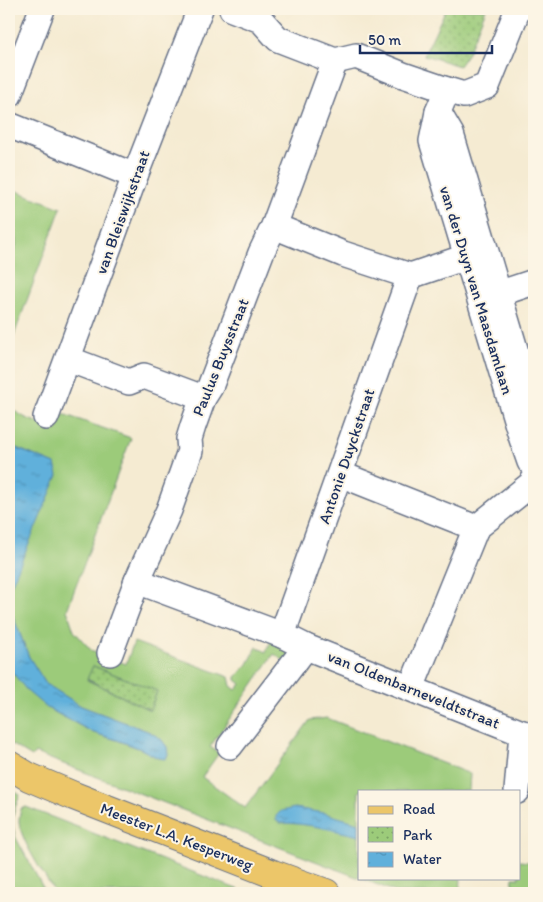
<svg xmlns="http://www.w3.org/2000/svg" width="543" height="902" font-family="Itim,sans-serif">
	<defs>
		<pattern id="park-dots" width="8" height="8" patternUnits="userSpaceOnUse" patternTransform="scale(1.25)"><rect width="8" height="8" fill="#9ccb7a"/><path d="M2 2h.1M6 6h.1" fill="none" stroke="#7ea567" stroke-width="1.8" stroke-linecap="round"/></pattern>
		<pattern id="water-ripples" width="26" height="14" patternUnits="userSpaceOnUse" patternTransform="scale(1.25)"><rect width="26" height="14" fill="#60b0db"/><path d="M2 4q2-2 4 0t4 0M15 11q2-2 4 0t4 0" fill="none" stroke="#4e90b5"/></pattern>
	</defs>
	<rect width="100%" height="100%" fill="#fcf5e5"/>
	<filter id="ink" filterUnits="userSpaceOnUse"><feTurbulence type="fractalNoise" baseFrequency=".02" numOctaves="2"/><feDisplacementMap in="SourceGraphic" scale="10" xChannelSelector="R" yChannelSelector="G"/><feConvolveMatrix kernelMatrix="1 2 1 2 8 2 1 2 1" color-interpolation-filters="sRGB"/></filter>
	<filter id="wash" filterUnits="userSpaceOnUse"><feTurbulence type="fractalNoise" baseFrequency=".0096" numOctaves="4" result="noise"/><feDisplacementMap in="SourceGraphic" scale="20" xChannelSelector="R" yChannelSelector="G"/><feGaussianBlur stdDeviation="1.12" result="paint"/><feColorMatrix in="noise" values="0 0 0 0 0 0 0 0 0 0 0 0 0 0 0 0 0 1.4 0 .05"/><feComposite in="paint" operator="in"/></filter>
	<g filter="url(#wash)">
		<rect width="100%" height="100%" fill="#f5ebd2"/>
		<g fill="#9ccb7a" stroke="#5c7d6c" fill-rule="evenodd">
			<polygon points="9,188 61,208 9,349 9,258 15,251 12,228 9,224"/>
			<path d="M9,408L26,418L57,430L63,414L131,438L67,610L74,631L91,650L126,664L134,642L229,677L231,686L236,690L241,684L236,680V677L248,664L257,647L266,652L272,639L295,653L287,663L274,654L210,747L219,753L202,777L245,808L310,720L327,718L470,774L469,791H359V878L35,753L32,757L9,743V668L15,676L47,708L94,733L117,740L141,749L158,758L168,756L167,747L161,739L150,732L81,706L46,684L29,657L9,606V595L10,588L55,464L9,445ZM93,666L157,691L150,710L87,680Z"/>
			<path d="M9,788L20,795C13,812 10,820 16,838L46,893H9Z"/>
			<path d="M26,807L247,893H55C45,876 20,840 19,821C19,817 20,813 21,809Z"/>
			<polygon points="534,826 534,893 512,893 513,878 519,878 519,861 530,862"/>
			<polygon points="360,878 461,878 460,893 398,893"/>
		</g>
		<g fill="url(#park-dots)" stroke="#5c7d6c">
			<polygon points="447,9 486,9 468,53 459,66 424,55 445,11"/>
			<path d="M9,224C14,230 18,243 15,250C14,251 9,257 9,258Z"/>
			<polygon points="93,666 157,691 150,710 87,679"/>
		</g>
		<g fill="url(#water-ripples)" stroke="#3e709c">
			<polygon points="9,445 55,464 58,475 10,588 9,595"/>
			<polygon points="9,606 29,657 46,684 81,706 150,732 161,739 167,747 168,755 165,759 158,758 141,749 117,740 94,733 47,708 28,692 9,668"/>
			<path d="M295,808L324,813L359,823V836C333,830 307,823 280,823L276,820V816L281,811Z"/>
		</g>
	</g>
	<g filter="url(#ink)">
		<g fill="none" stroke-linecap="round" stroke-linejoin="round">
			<g stroke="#677187" stroke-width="28">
				<g id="minor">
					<polyline points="232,9 261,20 278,39 335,61 356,56 403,75 447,90"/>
					<polyline points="518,9 487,86 464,95 447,90 438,112 432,141 522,439 530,462 534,466"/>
					<polyline points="9,95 42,9"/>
					<polyline points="438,112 451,134 534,413"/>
					<polyline points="9,125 135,176"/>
					<polyline points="274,226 343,254 410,276 454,261 468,260 484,255"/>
					<polyline points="483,299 534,282"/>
					<polyline points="68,359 129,382 144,376 203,398"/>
					<polyline points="46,417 135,176 200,9"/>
					<polyline points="340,474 476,528"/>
					<polyline points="137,581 282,635 306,647 522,733 534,736"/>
					<polyline points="282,635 410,276"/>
					<polyline points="110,653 137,581 169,510 190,451 189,439 193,426 203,398 210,387 261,253 274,226 335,61"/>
					<polyline points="411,688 476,528 530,485 534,480"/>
					<polyline points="230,746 306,647"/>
					<polyline points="517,791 522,733"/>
				</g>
			</g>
			<g stroke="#677187" stroke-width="30">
				<polyline id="major" points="9,765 29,777 74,796 273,874 326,893"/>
			</g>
			<use href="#minor" stroke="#fff" stroke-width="25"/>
			<use href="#major" stroke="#ecc669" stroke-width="28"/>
		</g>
	</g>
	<g text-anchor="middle" stroke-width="4" stroke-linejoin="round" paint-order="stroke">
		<g font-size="16" fill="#1b2f5e" stroke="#fcf5e5">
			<text transform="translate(122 212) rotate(-70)" y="6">van Bleiswijkstraat</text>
			<text transform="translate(477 290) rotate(73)" y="6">van der Duyn van Maasdamlaan</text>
			<text transform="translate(220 357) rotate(-68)" y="6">Paulus Buysstraat</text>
			<text transform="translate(346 456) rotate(-71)" y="6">Antonie Duyckstraat</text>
			<text transform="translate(414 689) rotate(22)" y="6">van Oldenbarneveldtstraat</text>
			<text transform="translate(177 836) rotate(21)" y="6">Meester L.A. Kesperweg</text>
		</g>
	</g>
	<rect width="543" height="902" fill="none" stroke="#fcf5e5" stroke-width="30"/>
	<rect x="358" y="790" width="162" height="90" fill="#fcf5e5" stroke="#a2a6af"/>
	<rect x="368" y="806" width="25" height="8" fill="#ecc669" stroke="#a2a6af"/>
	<text x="403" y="814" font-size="15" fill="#1b2f5e">Road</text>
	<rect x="368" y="827" width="25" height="15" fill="url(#park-dots)" stroke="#a2a6af"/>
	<text x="403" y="840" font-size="15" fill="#1b2f5e">Park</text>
	<rect x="368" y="852" width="25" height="15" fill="url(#water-ripples)" stroke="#a2a6af"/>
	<text x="403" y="864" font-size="15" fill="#1b2f5e">Water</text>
	<path d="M360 45v8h132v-8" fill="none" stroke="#1b2f5e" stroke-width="2.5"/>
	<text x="368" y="45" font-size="15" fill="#1b2f5e" stroke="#fcf5e5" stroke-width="4" paint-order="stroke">50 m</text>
</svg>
